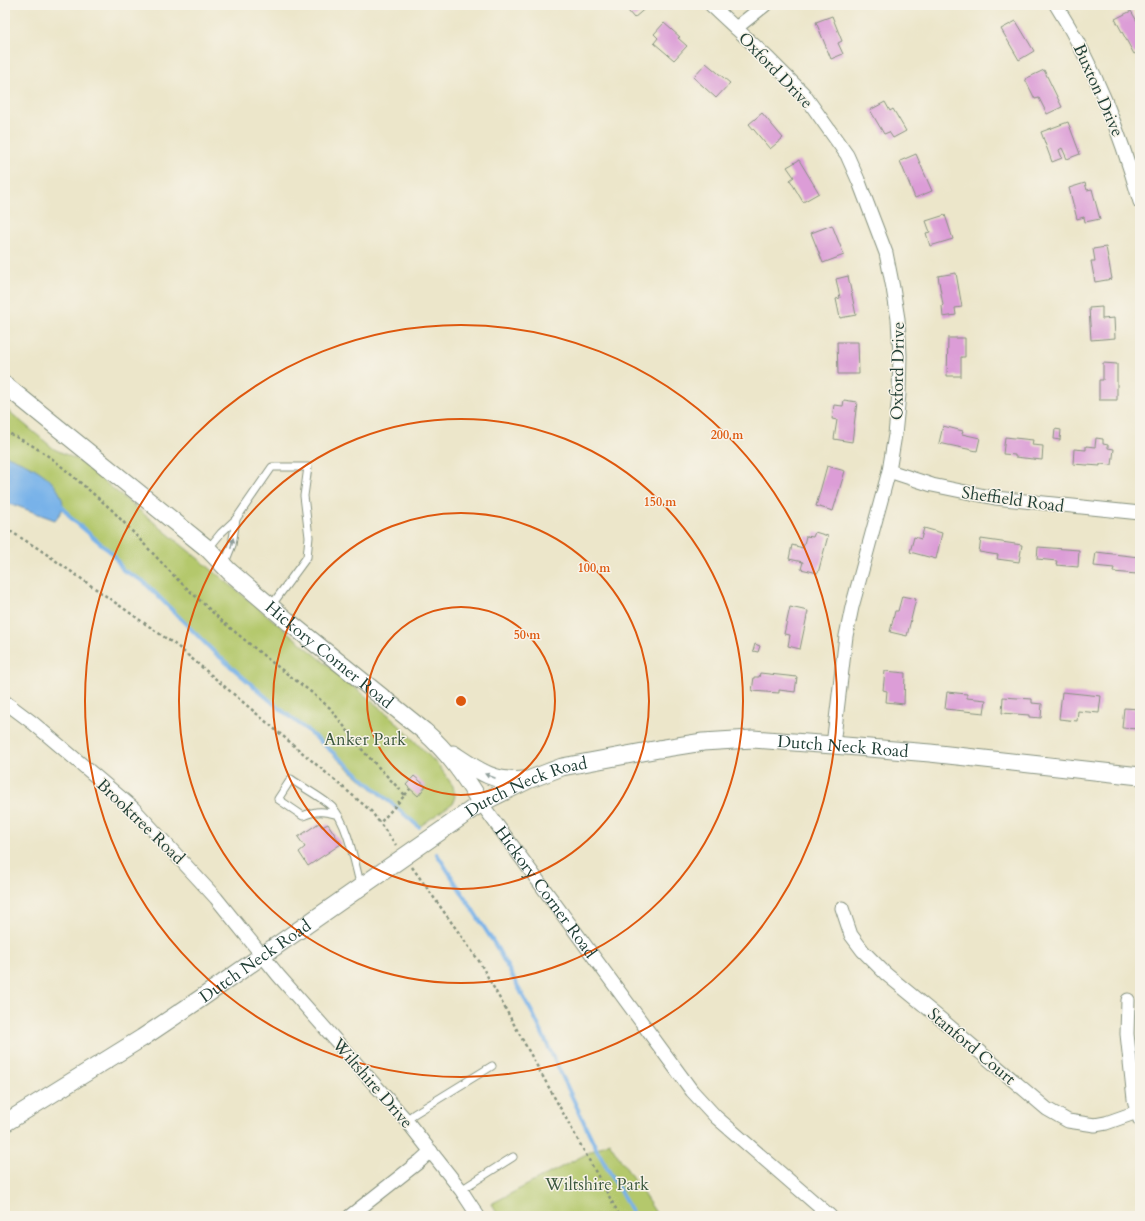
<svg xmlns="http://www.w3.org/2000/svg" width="1145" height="1221" font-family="Cardo,serif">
	<rect width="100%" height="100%" fill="#f7f3e8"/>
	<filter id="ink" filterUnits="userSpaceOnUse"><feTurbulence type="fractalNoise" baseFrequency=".025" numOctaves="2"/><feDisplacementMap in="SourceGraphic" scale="8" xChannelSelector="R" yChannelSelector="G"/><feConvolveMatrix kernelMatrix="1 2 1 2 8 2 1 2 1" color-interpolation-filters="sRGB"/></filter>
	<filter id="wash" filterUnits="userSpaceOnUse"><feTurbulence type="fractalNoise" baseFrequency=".012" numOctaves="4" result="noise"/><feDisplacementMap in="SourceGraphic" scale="16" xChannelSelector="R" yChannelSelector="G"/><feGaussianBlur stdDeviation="0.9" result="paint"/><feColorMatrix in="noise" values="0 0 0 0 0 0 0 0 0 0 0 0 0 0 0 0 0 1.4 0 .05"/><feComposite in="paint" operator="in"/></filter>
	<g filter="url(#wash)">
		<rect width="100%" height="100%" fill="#ece6ca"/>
		<g fill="#b4c86c" stroke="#6a8250">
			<polygon points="5,408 54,449 78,460 391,717 439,766 453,786 455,796 453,803 419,827 415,825 344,765 307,730 274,704 214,652 143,581 123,570 113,554 71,518 50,491 5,474"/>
			<polygon points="609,1142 658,1216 499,1216 491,1204"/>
		</g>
		<path fill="#78b2e9" stroke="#4c788e" d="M5,455C26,464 47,471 59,492C62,498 64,502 62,510C61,513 57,517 55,520L17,506L5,503Z"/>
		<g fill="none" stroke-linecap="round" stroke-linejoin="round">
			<g stroke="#78b2e9" stroke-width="4">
				<polyline points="59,502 71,518 113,554 123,570 143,581 214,652 274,704 307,730 419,827"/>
				<polyline points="437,854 496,946 534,1016 596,1148 634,1216"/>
			</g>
		</g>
		<g id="blocks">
			<g fill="#dc9dd7">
				<polygon points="623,5 647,5 648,6 634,18"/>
				<polygon points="1131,11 1140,26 1139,38 1140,51 1134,54 1115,19"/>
				<polygon points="832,16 842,41 838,43 843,54 831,59 816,22"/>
				<polygon points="1016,21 1034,51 1019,60 1001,29"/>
				<polygon points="664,23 680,37 678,38 687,46 674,60 654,43 658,38 654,34"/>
				<polygon points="706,63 730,83 716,98 693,77"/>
				<polygon points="1044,70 1062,107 1047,114 1039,98 1035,99 1025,79"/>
				<polygon points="885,102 890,111 893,109 906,131 893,138 889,132 884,134 870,110"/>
				<polygon points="762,113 783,138 770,149 749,124"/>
				<polygon points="1068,122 1080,154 1067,159 1062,148 1059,150 1062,158 1052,162 1041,132"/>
				<polygon points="916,154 932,191 915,198 900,161"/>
				<polygon points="799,160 819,193 803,202 790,180 794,177 787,167"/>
				<polygon points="1085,183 1087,190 1092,189 1100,219 1085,222 1084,217 1077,219 1069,188"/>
				<polygon points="945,215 953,239 930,246 926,233 930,232 926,221"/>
				<polygon points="832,225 844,255 823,263 811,233"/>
				<polygon points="1106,247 1112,279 1095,282 1091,261 1095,261 1093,249"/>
				<polygon points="956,273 962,307 955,308 956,315 943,317 942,306 943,305 938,276"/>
				<polygon points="848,276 856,315 840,318 836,299 840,298 836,279"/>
				<polygon points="1102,307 1102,319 1114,318 1115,338 1091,340 1089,308"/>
				<polygon points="948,338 965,338 965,357 961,357 961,376 947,376"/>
				<polygon points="837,342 858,342 859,374 838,374"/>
				<polygon points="1103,363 1117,364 1117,400 1099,400 1099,380 1103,380"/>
				<polygon points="844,400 857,402 852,442 834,439 837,420 832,419 834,405 843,406"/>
				<polygon points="943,426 963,431 962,434 980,438 977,451 939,443"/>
				<polygon points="1055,429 1061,430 1060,440 1054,439"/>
				<polygon points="1005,437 1033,440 1032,445 1043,446 1042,460 1015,457 1015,455 1003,454"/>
				<polygon points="1096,438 1103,439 1103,444 1108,445 1108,448 1114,449 1112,465 1100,464 1100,466 1073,464 1074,449 1086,450 1086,446 1095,447"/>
				<polygon points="827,466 845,471 833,511 816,506"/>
				<polygon points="924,528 942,533 936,559 910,552 914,537 921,539"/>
				<polygon points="815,532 828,536 818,573 801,569 803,562 789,559 792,545 803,548 806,536 813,537"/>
				<polygon points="981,539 1022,545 1019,562 997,559 998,555 979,552"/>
				<polygon points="1038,547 1079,550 1078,567 1056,565 1057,561 1037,559"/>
				<polygon points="1096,552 1139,557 1137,574 1113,572 1114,568 1094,566"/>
				<polygon points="902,596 916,599 907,636 890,632 895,611 898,611"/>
				<polygon points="790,607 808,611 800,649 788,646 790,635 784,634"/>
				<polygon points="755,644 760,646 758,652 753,651"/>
				<polygon points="885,671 905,673 904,704 886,702 887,691 883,690"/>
				<polygon points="760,673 797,677 795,692 779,690 779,693 752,691 754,677 759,677"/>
				<polygon points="947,692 967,694 967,698 986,700 984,713 945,709"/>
				<polygon points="1062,692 1101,696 1099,713 1078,711 1077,721 1059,719"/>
				<polygon points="1003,697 1032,699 1032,703 1042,704 1041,718 1029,717 1029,715 1002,713"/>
				<polygon points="1124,708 1140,709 1140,729 1122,728"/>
				<polygon points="414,776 426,786 418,796 406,785"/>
				<polygon points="319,823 322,827 328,824 341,844 308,866 299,852 305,847 298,837"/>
			</g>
		</g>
	</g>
	<g filter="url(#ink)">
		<use href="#blocks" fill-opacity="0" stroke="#86927f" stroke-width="1"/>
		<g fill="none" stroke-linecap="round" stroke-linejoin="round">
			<g stroke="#86927f" stroke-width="9">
				<g id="service">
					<polyline points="208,549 221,533 236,519 272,467 308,467 304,496 309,537 307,557 271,606"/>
					<polyline points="224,565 232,545 236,519"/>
					<path d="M338,815C325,811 316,810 303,816L278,799L291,779C302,787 323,798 332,807C348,823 355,865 361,887"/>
					<polyline points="406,1120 414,1114 492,1066"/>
					<polyline points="461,1190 513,1157"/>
				</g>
			</g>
			<g stroke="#86927f" stroke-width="15">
				<g id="minor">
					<polyline points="711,5 769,59 803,93 847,155 859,182 886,253 893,288 898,319 900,355 899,394 895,435 889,471 852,607 846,636 833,745"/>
					<path d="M1056,5C1095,66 1120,132 1140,202"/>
					<polyline points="736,28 765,5"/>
					<polyline points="889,471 932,485 995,498 1140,513"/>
					<polyline points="5,702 33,723 133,808 216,898 278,975 406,1120 461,1190 478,1216"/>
					<path id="s1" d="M481,803L692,1091L716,1117L830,1216"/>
					<polyline points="842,908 851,935 863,951 886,974 942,1020 1047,1109 1068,1121 1095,1125 1106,1123 1137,1112"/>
					<polyline points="1128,1000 1127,1034 1134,1099 1137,1112 1140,1120"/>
					<polyline points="350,1216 420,1161 431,1151"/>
				</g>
			</g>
			<g stroke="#86927f" stroke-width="19">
				<g id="tertiary">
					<path id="s2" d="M5,385L208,549L229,571L290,623L424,731C449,753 464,775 481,803"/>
					<path d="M453,754C477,770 494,783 524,780"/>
					<path id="s3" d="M5,1123L142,1038L200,999L481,803L528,780L562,767L659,749L703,742L735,740L753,739L833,745L930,753L1140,776"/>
				</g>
			</g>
			<g stroke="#86927f" stroke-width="2.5" stroke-dasharray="3 3" stroke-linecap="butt">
				<polyline points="5,431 33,446 54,460 112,510 177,579 223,622 269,660 311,692 330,708 364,752 405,795 380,823"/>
				<polyline points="5,528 39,549 177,646 371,811 396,845"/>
				<polyline points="405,795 410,789"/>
				<polyline points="412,867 479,961 620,1216"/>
			</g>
			<use href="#service" stroke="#fff" stroke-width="7"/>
			<use href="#minor" stroke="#fff" stroke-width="13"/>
			<use href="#tertiary" stroke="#fff" stroke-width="17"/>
		</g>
		<defs><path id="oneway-solid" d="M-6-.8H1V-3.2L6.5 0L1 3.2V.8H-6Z"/></defs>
		<g fill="#8f9e9a">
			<use href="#oneway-solid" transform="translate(232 543) rotate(-78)"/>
			<use href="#oneway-solid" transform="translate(490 776) rotate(-158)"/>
		</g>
	</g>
	<g fill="none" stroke="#de580e" stroke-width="2">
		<circle cx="461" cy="701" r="94"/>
		<circle cx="461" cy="701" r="188"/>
		<circle cx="461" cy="701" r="282"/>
		<circle cx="461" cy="701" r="376"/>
	</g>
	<g text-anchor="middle" stroke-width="3" stroke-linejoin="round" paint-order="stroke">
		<g font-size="17" fill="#1f3d34" stroke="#f7f3e8">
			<text transform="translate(776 70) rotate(46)" y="6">Oxford Drive</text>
			<text transform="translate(1099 90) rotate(66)" y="6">Buxton Drive</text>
			<text transform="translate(897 371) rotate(-89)" y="6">Oxford Drive</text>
			<text transform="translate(1013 499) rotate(8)" y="6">Sheffield Road</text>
			<text dy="6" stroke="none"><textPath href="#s2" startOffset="422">Hickory Corner Road</textPath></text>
			<text dy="6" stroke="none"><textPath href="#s3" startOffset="946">Dutch Neck Road</textPath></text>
			<text dy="6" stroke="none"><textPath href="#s3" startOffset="622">Dutch Neck Road</textPath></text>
			<text transform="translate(141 821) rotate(44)" y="6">Brooktree Road</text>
			<text dy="6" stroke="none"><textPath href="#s1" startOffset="110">Hickory Corner Road</textPath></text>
			<text dy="6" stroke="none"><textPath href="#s3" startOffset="298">Dutch Neck Road</textPath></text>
			<text transform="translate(972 1046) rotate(40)" y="6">Stanford Court</text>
			<text transform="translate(373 1083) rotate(49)" y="6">Wiltshire Drive</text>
		</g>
		<g font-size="17" fill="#3d593f" stroke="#f7f3e8">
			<text x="365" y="745">Anker Park</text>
			<text x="597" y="1190">Wiltshire Park</text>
		</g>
	</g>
	<circle cx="461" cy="701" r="6" fill="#de580e" stroke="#f7f3e8" stroke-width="2"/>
	<g font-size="12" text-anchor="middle" font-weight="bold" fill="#de580e" stroke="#f7f3e8" stroke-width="3" stroke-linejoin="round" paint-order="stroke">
		<text x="727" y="439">200 m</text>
		<text x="660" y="506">150 m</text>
		<text x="594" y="572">100 m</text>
		<text x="527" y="639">50 m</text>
	</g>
	<rect width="1145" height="1221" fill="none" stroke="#f7f3e8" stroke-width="20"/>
</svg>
